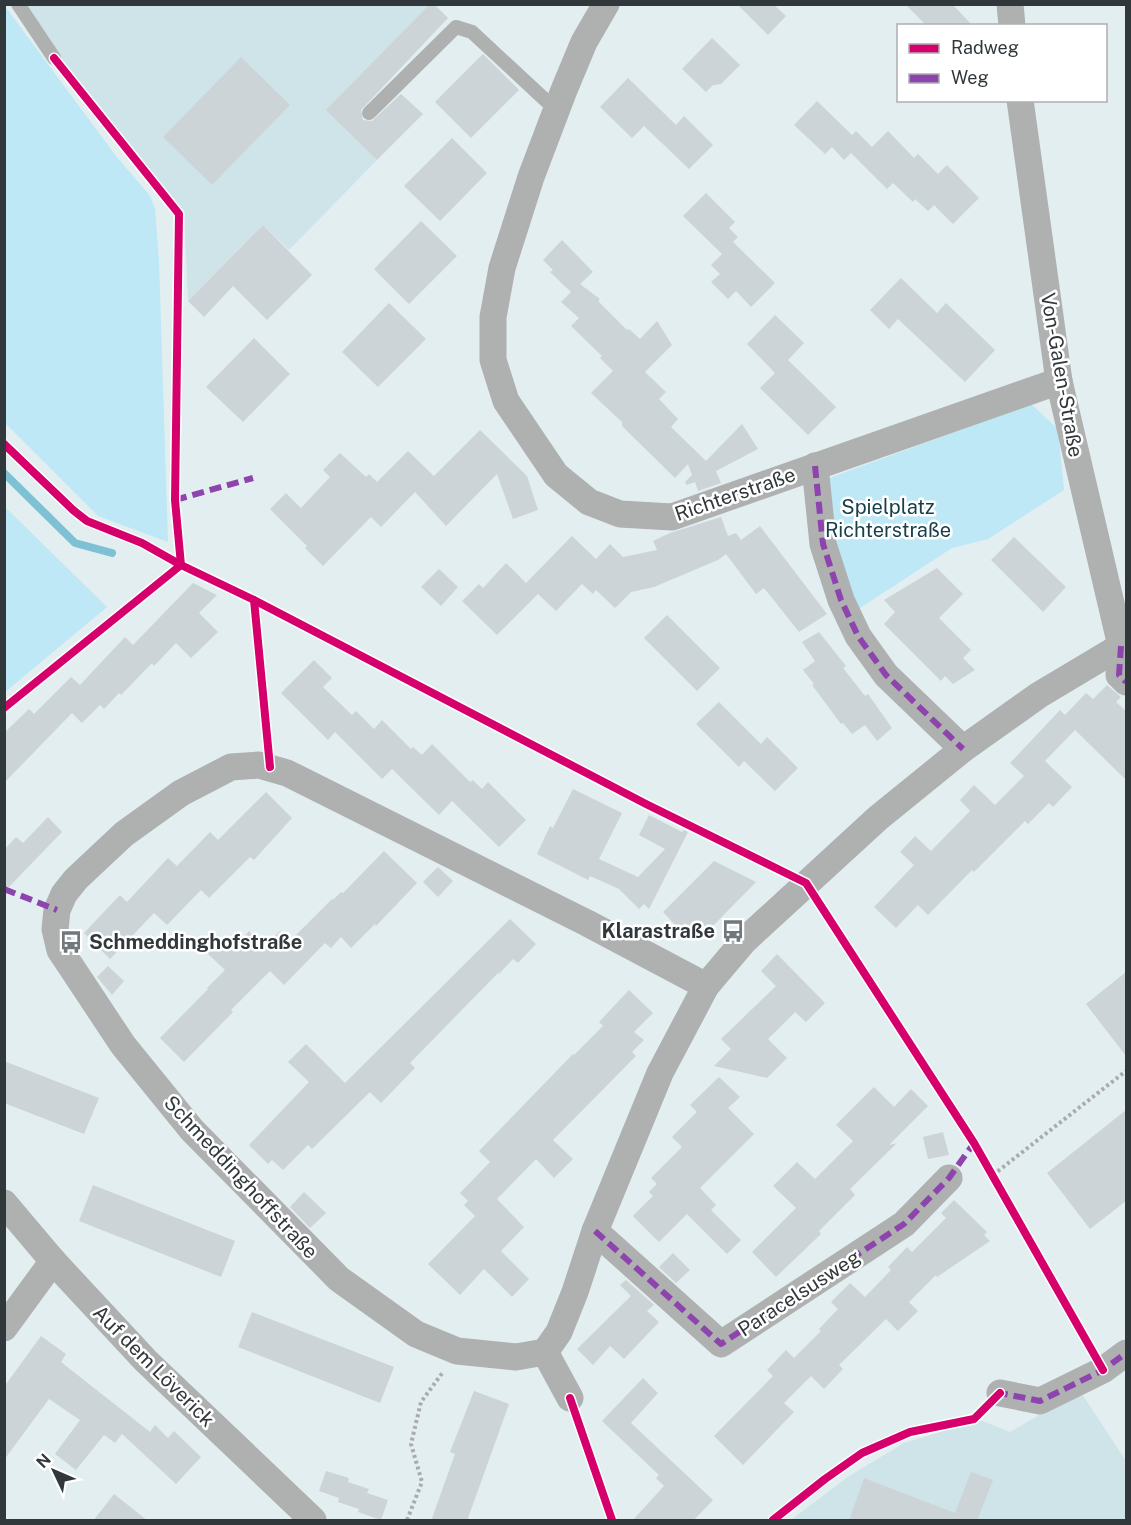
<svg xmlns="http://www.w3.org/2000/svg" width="1131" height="1525" font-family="'Public Sans',sans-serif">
	<rect width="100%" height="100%" fill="#e3eef1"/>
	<g fill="#cfe4e9">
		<polygon points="24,5 430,5 327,110 377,160 289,250 263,225 188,301 184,212 55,51"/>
		<polygon points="1080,1391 1126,1461 1126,1520 791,1520 849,1476 904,1443 980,1420 1010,1432"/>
	</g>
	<g fill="#bee8f5">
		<polygon points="4,5 116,156 150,196 155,209 159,260 168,542 98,516 5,423"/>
		<polygon points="1031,404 1058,429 1064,490 988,539 952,548 857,610 830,542 824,480"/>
		<polygon points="4,506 107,607 5,692 4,692"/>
	</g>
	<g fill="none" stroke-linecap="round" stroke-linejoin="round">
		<polyline stroke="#7fc1d4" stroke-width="8" points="4,473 75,543 112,553"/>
	</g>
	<g fill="#ccd4d7">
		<polygon points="430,4 434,4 448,18 361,110 363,120 372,121 401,94 423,114 377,160 326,110"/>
		<polygon points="737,4 773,4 786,16 768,35"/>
		<polygon points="905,4 952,4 973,26 927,26"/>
		<polygon points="712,38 740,65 721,84 713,85 706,92 682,69"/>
		<polygon points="483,54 519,90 471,138 435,102"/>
		<polygon points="241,57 290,105 212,185 163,137"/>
		<polygon points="628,78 676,125 684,116 713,145 689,169 644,126 632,138 600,107"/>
		<polygon points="817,101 852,135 856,131 872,147 888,131 914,158 918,154 938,174 947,165 979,198 953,224 934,205 928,211 915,199 913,202 893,183 887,189 851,153 844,160 832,147 825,154 794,125"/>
		<polygon points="452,138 487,173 440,221 404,186"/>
		<polygon points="706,193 735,222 729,228 738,237 733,242 775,283 751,307 736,291 728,299 711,282 720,274 711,265 722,254 683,216"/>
		<polygon points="421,221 457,256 409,304 374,269"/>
		<polygon points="263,225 312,275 267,320 233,286 204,317 188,301"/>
		<polygon points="562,240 593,272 580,284 600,299 598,301 627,330 629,329 640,339 657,321 672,345 645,372 666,392 659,399 678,419 671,427 706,461 742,424 758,449 716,471 721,483 698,491 695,482 687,485 685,482 692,475 688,464 675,478 622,426 622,422 591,393 613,371 600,358 602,356 571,326 579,318 561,302 571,292 550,272 553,270 543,260"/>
		<polygon points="901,278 937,313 946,303 995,350 965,382 898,319 889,329 870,310"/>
		<polygon points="389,303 426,339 378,387 342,352"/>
		<polygon points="775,315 804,343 788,360 836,407 808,435 760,388 775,373 747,344"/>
		<polygon points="254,338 290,374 243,422 206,387"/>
		<polygon points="480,430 527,476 538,510 513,519 497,474 446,526 415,492 381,527 371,517 323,566 305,548 307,546 270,509 286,493 301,508 330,477 323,470 340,453 366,477 369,474 377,482 408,451 434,476"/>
		<polygon points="721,517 728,536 736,533 741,540 760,526 827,614 799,632 764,588 756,594 726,554 718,560 654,587 631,592 615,608 596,590 593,594 582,584 556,611 538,594 497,635 462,601 479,584 483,588 506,563 526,583 572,536 596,559 610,544 623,557 657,550 653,541 670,533"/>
		<polygon points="1014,537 1066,587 1043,612 991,560"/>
		<polygon points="937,568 963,594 939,618 971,650 963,658 975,670 953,684 945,676 941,681 884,624 895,612 884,600"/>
		<polygon points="439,569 458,587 441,606 421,587"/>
		<polygon points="193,583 217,595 199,613 218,632 191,658 176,643 154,666 152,663 121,695 119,693 104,709 100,705 82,723 72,713 4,783 4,733 29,709 34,714 71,677 80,685 125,637 133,645"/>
		<polygon points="667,615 720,668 697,691 644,638"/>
		<polygon points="819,632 846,666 843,668 865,696 868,694 892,728 877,741 865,725 852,734 843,723 841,724 812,685 814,684 803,670 815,661 802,642"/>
		<polygon points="314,660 332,678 323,687 352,715 356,711 374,729 382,720 411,749 413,747 422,755 432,744 470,782 473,780 482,789 488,782 526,820 499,847 452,801 439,815 392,769 382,779 335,732 328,740 281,693"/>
		<polygon points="1107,685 1121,697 1116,702 1126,711 1126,780 1075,730 1045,761 1072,787 1053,807 1049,803 1028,824 1025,821 974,872 972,870 928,915 918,905 896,928 874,907 914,865 900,852 915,836 931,851 970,811 960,800 974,785 995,805 1024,776 1010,763 1060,710 1065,715 1086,693 1093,699"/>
		<polygon points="719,702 761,744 767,737 798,768 775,791 744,761 739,767 696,724"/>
		<polygon points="573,789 622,813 599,859 638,877 665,849 639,835 649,815 682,832 684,830 688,832 649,909 644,904 639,909 619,889 590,876 588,880 537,854 550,826 553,828"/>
		<polygon points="266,792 292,818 254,860 250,857 209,898 201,890 167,925 154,913 110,959 84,933 120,895 127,902 168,858 177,866 210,832 218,840"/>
		<polygon points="48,817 62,832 4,892 4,850 16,837 23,843"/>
		<polygon points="384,851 417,883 376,926 375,924 351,948 341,937 331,948 325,943 284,985 270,971 231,1010 233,1012 184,1062 160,1038 208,989 207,988 225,970 204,950 218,935 232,949 249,931 265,947 280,931 290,941 332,899 333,900 341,892 343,893"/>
		<polygon points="714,861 756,882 700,939 685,923 679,929 663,912"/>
		<polygon points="438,867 453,881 438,897 423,882"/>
		<polygon points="510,919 536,944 518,963 513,959 499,974 498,973 410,1063 415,1068 381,1103 370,1092 312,1149 308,1145 283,1170 272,1160 268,1164 249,1145 309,1082 288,1062 306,1044 345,1083"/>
		<polygon points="777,954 825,1003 806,1022 795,1012 768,1039 787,1058 767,1078 714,1066 731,1049 721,1039 776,986 761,971"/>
		<polygon points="108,966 124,981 112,995 97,977"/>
		<polygon points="1126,972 1126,1056 1086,1004"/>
		<polygon points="629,990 653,1013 634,1032 644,1040 632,1052 636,1056 553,1140 573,1159 554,1178 536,1159 497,1199 524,1227 501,1251 529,1279 512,1297 484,1269 460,1295 428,1264 475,1216 464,1205 468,1201 460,1193 490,1162 479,1151 573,1054 574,1055 603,1026 599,1022"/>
		<polygon points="4,1061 99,1098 84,1134 4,1103"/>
		<polygon points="719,1077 740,1097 728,1108 754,1134 700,1188 716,1205 711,1210 741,1240 727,1254 687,1214 659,1242 633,1216 653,1196 649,1192 657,1184 651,1178 682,1147 672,1137 697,1112 690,1105"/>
		<polygon points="874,1087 894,1107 911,1089 928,1106 889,1145 897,1143 850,1189 855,1195 819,1231 821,1234 776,1277 752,1252 796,1208 773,1186 797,1162 815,1179 853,1141 836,1125"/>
		<polygon points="1126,1110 1126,1201 1090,1229 1047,1173"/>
		<polygon points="943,1132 949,1155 928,1159 923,1137"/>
		<polygon points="93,1185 235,1241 221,1277 79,1221"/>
		<polygon points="304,1192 326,1213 310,1228 290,1207"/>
		<polygon points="954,1200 987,1232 984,1235 990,1241 937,1277 936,1275 909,1302 918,1311 898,1331 886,1319 839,1365 843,1369 824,1389 811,1376 784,1403 794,1412 743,1465 714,1436 773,1376 767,1370 786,1350 794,1358 821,1331 819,1329 838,1309 831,1302 850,1283 865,1297 891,1270 888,1267 907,1247 912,1252 946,1218 941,1213"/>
		<polygon points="673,1253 690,1270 676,1283 659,1267"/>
		<polygon points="626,1280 654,1305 647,1311 659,1322 624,1359 610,1346 593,1365 577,1349 631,1296 620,1285"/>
		<polygon points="252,1312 394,1367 380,1403 238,1347"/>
		<polygon points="41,1336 66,1354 61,1362 150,1432 155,1425 168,1438 174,1431 201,1457 176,1484 122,1434 115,1443 104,1435 76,1470 55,1454 80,1420 49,1399 4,1460 4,1387"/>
		<polygon points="643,1378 658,1393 631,1423 713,1500 693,1521 632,1521 664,1486 656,1478 659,1475 602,1421"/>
		<polygon points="474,1391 509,1404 467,1521 431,1521 455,1454 450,1452"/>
		<polygon points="326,1471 349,1478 348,1482 369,1489 367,1493 388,1500 381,1520 358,1512 359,1509 338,1502 339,1498 319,1491"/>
		<polygon points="971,1472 993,1480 977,1521 849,1521 864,1478 955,1513"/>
		<polygon points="114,1494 148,1521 93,1521"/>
	</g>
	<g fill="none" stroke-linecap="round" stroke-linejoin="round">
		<g stroke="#aaacac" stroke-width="4" stroke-dasharray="3 3" stroke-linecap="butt">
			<polyline points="993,1175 1126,1071"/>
			<polyline points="407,1520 422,1482 411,1444 421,1402 443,1372"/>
		</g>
		<g stroke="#afb0b0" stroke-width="14">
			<polyline points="18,4 54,58"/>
			<polyline points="369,113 456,27 472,32 555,109"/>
		</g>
		<g stroke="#afb0b0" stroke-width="27">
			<polyline points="606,4 584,42 564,90 531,177 502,268 493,317 493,360 506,401 556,475 589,502 620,514 672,517 1059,381"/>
			<polyline points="1010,4 1012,26"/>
			<polyline points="1020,100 1059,381 1121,646 1119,675 1126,682"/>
			<polyline points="815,466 823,544 841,600 858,636 886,675 963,749"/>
			<polyline points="4,1203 53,1261 146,1361 313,1520"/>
			<polyline points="595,1231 721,1344 904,1224 949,1178"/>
			<polyline points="4,1328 53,1261"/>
			<polyline points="545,1352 516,1357 457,1351 416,1334 339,1279 192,1130 123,1045 60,950 55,929 57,910 64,894 76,879 124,834 181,793 231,767 259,765 287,773 587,923 706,986"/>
			<polyline points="545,1352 559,1332 575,1292 595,1231 660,1073 706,986 744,941 878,818 963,749 1039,695 1121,646 1126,645"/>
			<polyline points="545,1352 570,1398"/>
			<polyline points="1000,1393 1040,1401 1103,1370 1126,1353"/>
		</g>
		<g stroke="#8e44ad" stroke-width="6" stroke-dasharray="12 6" stroke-linecap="butt">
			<polyline points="815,466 823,544 841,600 858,636 886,675 963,749"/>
			<polyline points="175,500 253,478"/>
			<polyline points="1121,646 1119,675 1126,682"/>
			<polyline points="4,889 57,910"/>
			<polyline points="595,1231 721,1344 904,1224 949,1178 974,1143"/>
			<polyline points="997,1396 1000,1393 1040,1401 1103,1370 1126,1353"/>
		</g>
		<g stroke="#fff" stroke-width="11">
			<g id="cycleway">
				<polyline points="54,58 179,214 175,500 181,565 254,600 270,767"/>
				<polyline points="4,444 73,510 87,521 142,543 181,565 4,708"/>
				<polyline points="254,600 646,804 806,883 974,1143 1103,1370"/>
				<polyline points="570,1398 612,1520"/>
				<polyline points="773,1520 825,1479 862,1453 910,1432 974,1419 1000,1393"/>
			</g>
		</g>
		<use href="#cycleway" stroke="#d6006c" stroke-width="8"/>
	</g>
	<defs>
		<g id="bus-bare" transform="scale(1.8)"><path d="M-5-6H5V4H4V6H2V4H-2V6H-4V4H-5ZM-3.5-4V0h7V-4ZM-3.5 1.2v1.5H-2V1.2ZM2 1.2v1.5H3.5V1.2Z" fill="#6f787b" stroke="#fff" stroke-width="2.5" paint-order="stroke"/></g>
	</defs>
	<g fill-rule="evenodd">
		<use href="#bus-bare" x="733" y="931"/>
		<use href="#bus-bare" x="71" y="942"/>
	</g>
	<g text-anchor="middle" stroke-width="5" stroke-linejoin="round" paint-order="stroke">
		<g font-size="20" fill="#31383b" stroke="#fff">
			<text transform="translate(1062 375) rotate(80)" y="7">Von-Galen-Straße</text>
			<text transform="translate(735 494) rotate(-19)" y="7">Richterstraße</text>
			<text transform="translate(241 1177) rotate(47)" y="7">Schmeddinghoffstraße</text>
			<text transform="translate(799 1293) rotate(-33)" y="7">Paracelsusweg</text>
			<text transform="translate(154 1366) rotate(45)" y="7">Auf dem Löverick</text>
		</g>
		<g font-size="20" fill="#17404b" stroke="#fff">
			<text x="888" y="514">Spielplatz<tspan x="888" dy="23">Richterstraße</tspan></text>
		</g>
		<g font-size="20" font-weight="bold" fill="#31383b" stroke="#fff" text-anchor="end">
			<text x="715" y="938">Klarastraße</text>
			<text x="89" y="949" text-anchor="start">Schmeddinghofstraße</text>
		</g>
	</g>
	<rect width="1131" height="1525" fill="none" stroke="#31383b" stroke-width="12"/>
	<rect x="897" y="24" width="210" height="78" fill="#ffffff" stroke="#adafb1" stroke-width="1.5"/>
	<rect x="909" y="44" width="30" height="9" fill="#d6006c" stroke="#adafb1" stroke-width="1.5"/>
	<text x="951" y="54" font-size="18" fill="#31383b">Radweg</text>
	<rect x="909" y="74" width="30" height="9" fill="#8e44ad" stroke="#adafb1" stroke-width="1.5"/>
	<text x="951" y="84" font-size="18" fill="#31383b">Weg</text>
	<g transform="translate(54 1471) rotate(314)" stroke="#ffffff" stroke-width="4.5" paint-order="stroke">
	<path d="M0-4.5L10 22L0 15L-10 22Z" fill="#31383b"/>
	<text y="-9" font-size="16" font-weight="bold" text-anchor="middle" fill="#31383b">N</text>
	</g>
</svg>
